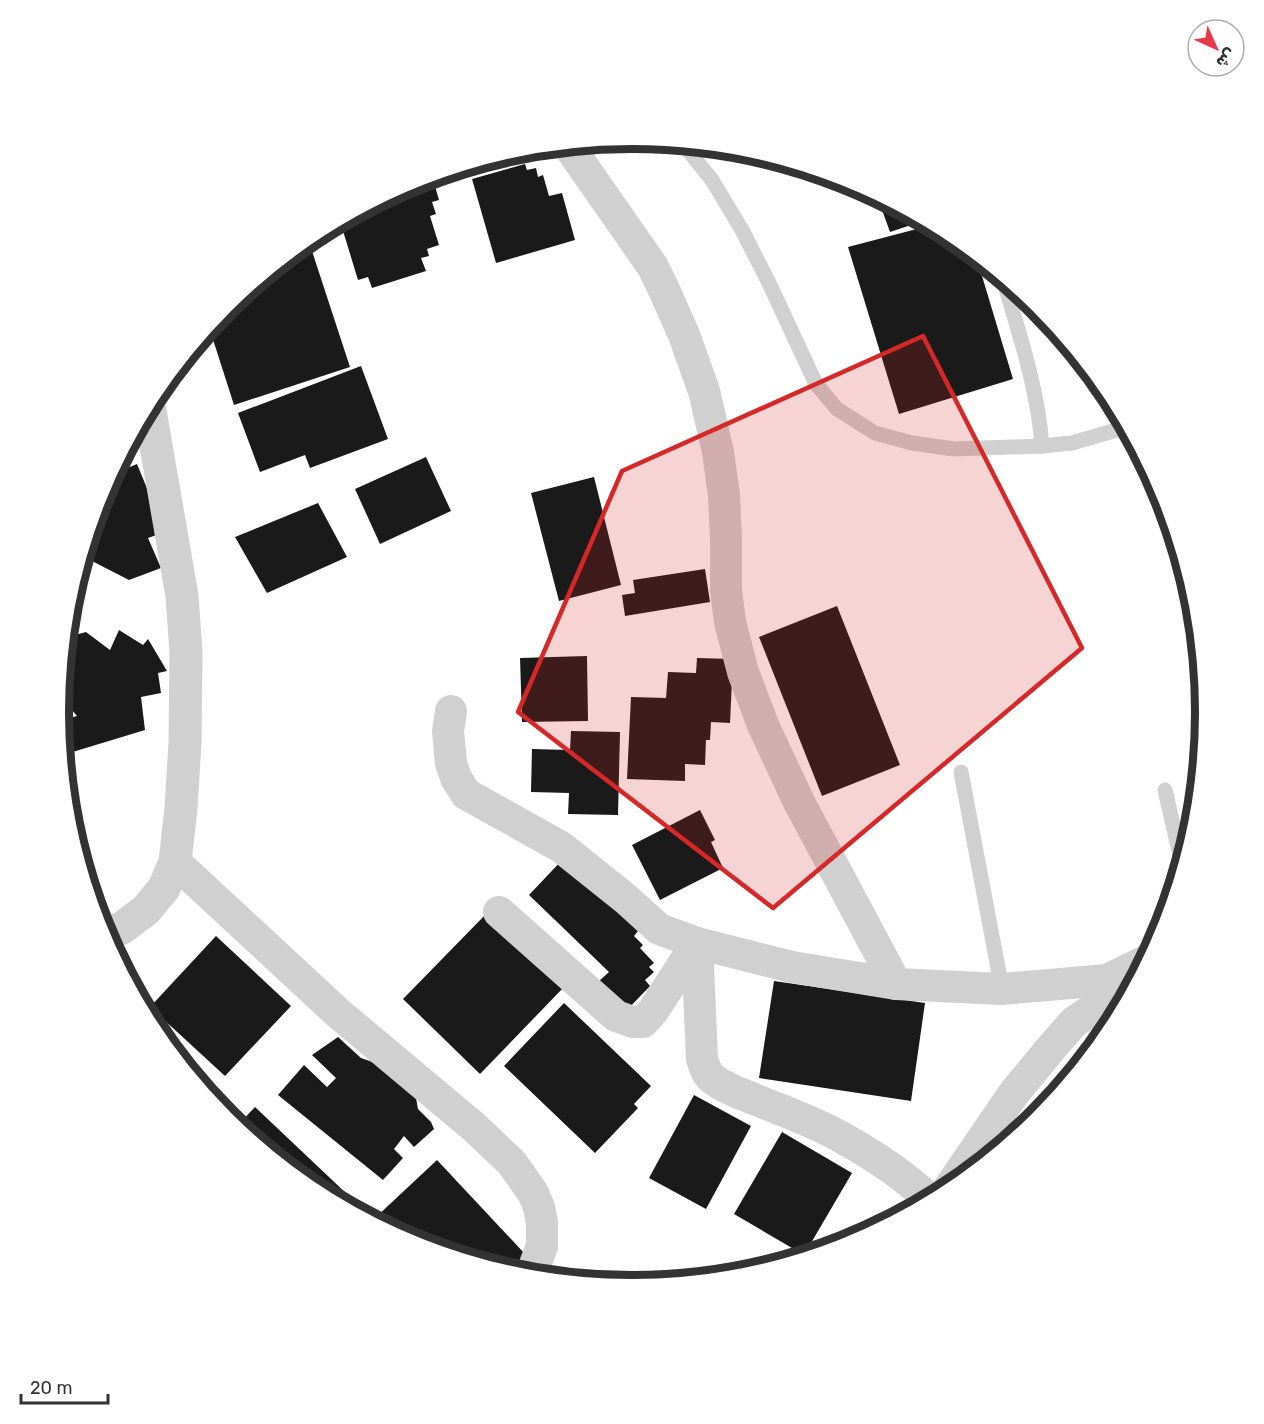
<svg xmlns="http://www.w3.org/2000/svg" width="1264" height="1424" font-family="Rubik,'Noto Sans Arabic',sans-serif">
	<rect width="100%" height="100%" fill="#fff"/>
	<g fill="#1a1a1a">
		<polygon points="525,164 527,170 536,168 538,177 543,175 549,196 562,193 575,240 496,263 472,179"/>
		<polygon points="432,176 439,200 432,202 436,214 430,216 439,245 427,249 429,256 421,258 426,271 372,288 368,277 358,280 340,221 413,182"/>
		<polygon points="877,196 918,218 920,222 890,232"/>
		<polygon points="932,225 951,235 976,256 1013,379 899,414 848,247"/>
		<polygon points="311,248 350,367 234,405 209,327 227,306 289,255"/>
		<polygon points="361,366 388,439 310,468 305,455 260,472 238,413"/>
		<polygon points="141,420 145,441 128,444"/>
		<polygon points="426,457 451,511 380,544 355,489"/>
		<polygon points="137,464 165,532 148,538 161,568 129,580 90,560 85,549 102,492 111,475"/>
		<polygon points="594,477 621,585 559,601 531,493"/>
		<polygon points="318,503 347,557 267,593 235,537"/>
		<polygon points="705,569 710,602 625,616 622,595 635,593 633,580"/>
		<polygon points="837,606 900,765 822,796 759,637"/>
		<polygon points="119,630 143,645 148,639 167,671 158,673 161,693 141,697 145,730 66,754 61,738 59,721 77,716 60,696 66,641 68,637 86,632 110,650"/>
		<polygon points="587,656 588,721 522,722 520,658"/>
		<polygon points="697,658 733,659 730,723 711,722 710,740 706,740 705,765 685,764 685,781 627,779 631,697 666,698 668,672 696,673"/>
		<polygon points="571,731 620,732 618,815 568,814 569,793 531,792 532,749 570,750"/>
		<polygon points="700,810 715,840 711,842 723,868 660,900 632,845"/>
		<polygon points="564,858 638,931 634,936 643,945 640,948 654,963 649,967 654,972 645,980 650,986 627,1010 598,982 609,972 529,895"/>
		<polygon points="487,913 564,987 480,1074 403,999"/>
		<polygon points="216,936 291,1006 225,1076 150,1007"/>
		<polygon points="774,981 925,1003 911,1101 759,1078"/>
		<polygon points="564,1003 651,1086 634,1104 638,1108 595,1153 504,1066"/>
		<polygon points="338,1037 361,1058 381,1065 416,1098 418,1109 431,1122 434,1129 414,1147 404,1136 394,1149 403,1158 383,1180 278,1095 304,1065 327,1087 336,1078 312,1055"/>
		<polygon points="694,1095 751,1126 706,1209 649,1178"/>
		<polygon points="255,1107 349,1196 342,1204 313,1189 237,1126"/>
		<polygon points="782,1132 852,1173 804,1255 734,1214"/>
		<polygon points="437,1160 526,1255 509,1271 412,1242 383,1226 375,1218"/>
	</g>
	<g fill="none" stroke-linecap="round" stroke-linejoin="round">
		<g stroke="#d0d0d0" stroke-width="15">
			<polyline points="683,144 712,180 742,230 769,283 816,384 837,409 875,433 912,443 954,449 1042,446 1072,443 1127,427"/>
			<path d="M1003,278C1019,334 1038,389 1042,446"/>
			<polyline points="961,772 1002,989"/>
			<polyline points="1165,790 1182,864"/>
		</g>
		<g stroke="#d0d0d0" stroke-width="32">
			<polyline points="568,145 653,267 665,292 684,335 704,391 718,452 724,495 726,539 726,590 730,622 743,672 763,725 799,802 896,984 1002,989 1107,980 1146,961"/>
			<polyline points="451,711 448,731 451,763 456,778 466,794 561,847 626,899 659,929 697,943 792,967 896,984"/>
			<polyline points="175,862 338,1013 474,1127 512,1163 533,1193 539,1207 542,1223 542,1246 531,1275"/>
			<polyline points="499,912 616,1016 633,1022 643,1022 653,1011 697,943"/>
			<path d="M697,943L702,1059C705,1067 706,1074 713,1079C726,1089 744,1095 759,1101C786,1112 814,1122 839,1136C872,1154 903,1174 930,1200"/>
			<polyline points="947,1191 1014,1093 1052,1047 1074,1022 1111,997"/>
		</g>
		<polyline stroke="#d0d0d0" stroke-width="33" points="104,935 122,928 146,910 164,888 175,862 181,808 185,743 186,652 182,596 149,405"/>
	</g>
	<path fill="#d62828" fill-opacity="0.2" stroke="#d62828" stroke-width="4.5" stroke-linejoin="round" d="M923,336L1082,648L773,908L518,712L622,471Z"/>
	<path d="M0 0H1264V1424H0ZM69 712a563 563 0 1 1 1126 0a563 563 0 1 1-1126 0Z" fill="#fff" fill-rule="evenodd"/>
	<path fill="none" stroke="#333" stroke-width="8" d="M69 712a563 563 0 1 1 1126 0a563 563 0 1 1-1126 0Z"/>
	<g transform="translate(1216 48) rotate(135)"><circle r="28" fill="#ffffff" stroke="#adadad" stroke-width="1.5"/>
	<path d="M0-4.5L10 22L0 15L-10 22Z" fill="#e63946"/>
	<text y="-9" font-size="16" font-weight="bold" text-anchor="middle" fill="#333333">ش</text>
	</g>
	<path d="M21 1394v9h87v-9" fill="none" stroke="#333333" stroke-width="3"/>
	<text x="30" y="1394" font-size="18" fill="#333333" stroke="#ffffff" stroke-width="4.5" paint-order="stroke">20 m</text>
</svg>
